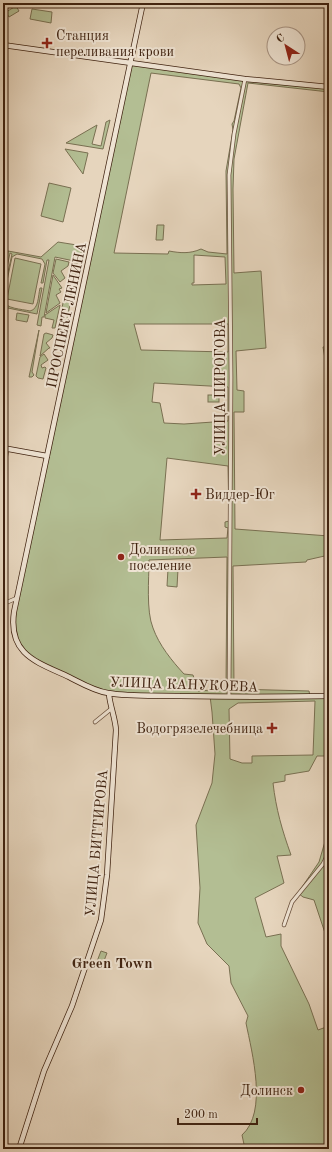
<svg xmlns="http://www.w3.org/2000/svg" width="332" height="1152" font-family="'Old Standard TT',serif">
	<rect width="100%" height="100%" fill="#e6d5bd"/>
	<filter id="stains"><feTurbulence type="fractalNoise" baseFrequency=".005" numOctaves="4"/><feColorMatrix values="0 0 0 0 .2 0 0 0 0 .09 0 0 0 0 .02 0 0 0 .5 -.17"/></filter>
	<radialGradient id="worn" r=".72"><stop offset=".6" stop-color="#630" stop-opacity="0"/><stop offset="1" stop-color="#630" stop-opacity=".3"/></radialGradient>
	<g fill="#b3be93" stroke="#797052" fill-rule="evenodd">
		<polygon points="16,6 19,11 9,17 6,12"/>
		<polygon points="32,9 52,12 51,23 30,19"/>
		<path d="M130,63L245,79L329,87V92L248,83L234,159L233,189L234,273L261,271L266,348L236,351L237,390L244,391V412H234L235,529L329,536V555L307,560L306,562L233,566L234,689L309,691L310,696H329V756H317L309,771L285,775V781L273,783C276,809 282,830 291,855L277,856L284,883L255,898L266,937L281,934V946L309,1004L318,1030L329,1026V1149H245L242,1135C268,1112 252,1053 246,1023L248,1016L231,983L229,966L207,944L198,923L200,888L196,825L212,783L215,754L212,712L210,696L109,694L53,670L22,650L13,624ZM151,73L239,84L241,88L234,121L232,124L233,130L226,171L227,254L208,252L201,249C190,254 180,253 169,251L168,254L114,253ZM194,255L225,257L226,284L192,285V283H194ZM134,324H228V352L141,350ZM154,383L228,387V421L184,424L164,423L160,403L152,402ZM167,458L228,466L229,521L225,522V527L228,528L227,538L160,540ZM227,557L226,689L198,691L193,675L184,674C172,661 159,645 153,628C146,611 149,579 149,560ZM315,701L313,755L252,756V763H242L230,759L229,709L238,703Z"/>
		<polygon points="110,120 103,149 66,143 97,125 92,144 101,146 106,122"/>
		<polygon points="65,149 88,153 83,174"/>
		<polygon points="49,183 71,188 63,222 41,216"/>
		<polygon points="157,225 164,225 163,240 156,240"/>
		<path d="M58,242L83,246L79,262L55,257L44,317H42L41,326L37,325L49,260H47L43,283H41L45,264L42,259L17,254L12,257L3,300C5,309 22,309 30,311C39,309 38,296 40,288H42L37,314L3,307V295L12,254L10,253L3,287V275L8,251L41,257Z"/>
		<polygon points="15,258 41,264 33,304 7,299"/>
		<polygon points="56,259 69,262 68,266 61,271 65,278 60,282 53,273"/>
		<polygon points="71,263 78,264 72,290 66,289"/>
		<polygon points="53,275 62,288 59,289 61,292 56,295 60,303 46,313"/>
		<polygon points="65,293 72,295 65,329 58,328"/>
		<polygon points="60,305 55,328 52,328 54,320 45,318 45,315"/>
		<polygon points="17,313 29,315 27,322 16,320"/>
		<polygon points="39,330 32,372 34,375 32,377 29,377"/>
		<polygon points="46,333 53,335 52,338 46,343 50,348 49,348 40,356 44,334"/>
		<polygon points="329,346 329,382 323,347"/>
		<polygon points="44,354 48,360 41,365 42,368 45,367 46,368 43,379 38,378 36,376 40,357"/>
		<rect x="208" y="395" width="11" height="7"/>
		<polygon points="168,569 178,569 177,587 167,586"/>
		<polygon points="329,828 329,953 327,939 314,900 303,897 298,893 319,862"/>
		<polygon points="101,951 107,953 102,966 96,964"/>
	</g>
	<g fill="none" stroke-linecap="round" stroke-linejoin="round">
		<g stroke="#694f3b" stroke-width="4.5">
			<g id="street">
				<polyline points="3,474 7,449"/>
				<polyline points="327,579 329,595"/>
				<polyline points="3,604 17,598"/>
				<polyline points="229,696 231,377 229,175 234,134 245,79"/>
				<polyline points="95,722 111,709"/>
				<polyline points="284,925 292,902 323,864 326,858 329,846"/>
			</g>
		</g>
		<g stroke="#3f2210" stroke-width="6">
			<g id="secondary">
				<path d="M143,3L14,612C8,655 37,662 69,677C81,683 94,691 108,693C131,697 157,695 180,696C230,697 279,697 329,696"/>
				<polyline points="3,45 245,79 329,87"/>
				<polyline points="3,448 47,456"/>
				<path d="M19,1149L44,1071L72,1006L101,920L107,875L116,730C115,717 110,706 109,694"/>
			</g>
		</g>
		<use href="#street" stroke="#efe4d4" stroke-width="3"/>
		<use href="#secondary" stroke="#efe4d4" stroke-width="4.5"/>
	</g>
	<g fill="#8f2418" stroke="#efe4d4" stroke-width="1.5">
		<path d="M45 37h4v4h4v4h-4v4h-4v-4h-4v-4h4z"/>
		<path d="M194 488h4v4h4v4h-4v4h-4v-4h-4v-4h4z"/>
		<circle cx="121" cy="557" r="4"/>
		<path d="M270 722h4v4h4v4h-4v4h-4v-4h-4v-4h4z"/>
		<circle cx="301" cy="1090" r="4"/>
	</g>
	<g text-anchor="middle" stroke-width="4" stroke-linejoin="round" paint-order="stroke">
		<g font-size="14" fill="#3f2210" stroke="#efe4d4" text-anchor="start">
			<text x="56" y="40">Станция<tspan x="56" dy="16">переливания крови</tspan></text>
			<text x="205" y="499">Виддер-Юг</text>
			<text x="129" y="554">Долинское<tspan x="129" dy="16">поселение</tspan></text>
			<text x="263" y="733" text-anchor="end">Водогрязелечебница</text>
			<text x="293" y="1095" text-anchor="end">Долинск</text>
		</g>
		<g font-size="14" fill="#3f2210" stroke="#efe4d4">
			<text transform="translate(66 315) rotate(-78)" y="5">ПРОСПЕКТ ЛЕНИНА</text>
			<text transform="translate(220 387) rotate(-90)" y="5">УЛИЦА ПИРОГОВА</text>
			<text transform="translate(184 684) rotate(2)" y="5">УЛИЦА КАНУКОЕВА</text>
			<text transform="translate(96 843) rotate(-85)" y="5">УЛИЦА БИТТИРОВА</text>
		</g>
		<g font-size="15" font-weight="bold" fill="#3f2210" stroke="#efe4d4">
			<text x="112" y="968">Green Town</text>
		</g>
	</g>
	<rect width="332" height="1152" fill="none" stroke="#e6d5bd" stroke-width="16"/>
	<rect x="4" y="4" width="324" height="1144" fill="none" stroke="#3f2210" stroke-width="2"/>
	<rect x="8" y="8" width="316" height="1136" fill="none" stroke="#3f2210"/>
	<g transform="translate(286 46) rotate(324)"><circle r="19" fill="#efe4d4" stroke="#a99686"/>
	<path d="M0-3L7 15L0 10L-7 15Z" fill="#8f2418"/>
	<text y="-6" font-size="11" font-weight="bold" text-anchor="middle" fill="#3f2210">С</text>
	</g>
	<path d="M178 1118v6h79v-6" fill="none" stroke="#3f2210" stroke-width="2"/>
	<text x="184" y="1118" font-size="12" fill="#3f2210" stroke="#efe4d4" stroke-width="3" paint-order="stroke">200 m</text>
	<rect width="100%" height="100%" filter="url(#stains)"/>
	<rect width="100%" height="100%" fill="url(#worn)"/>
</svg>
